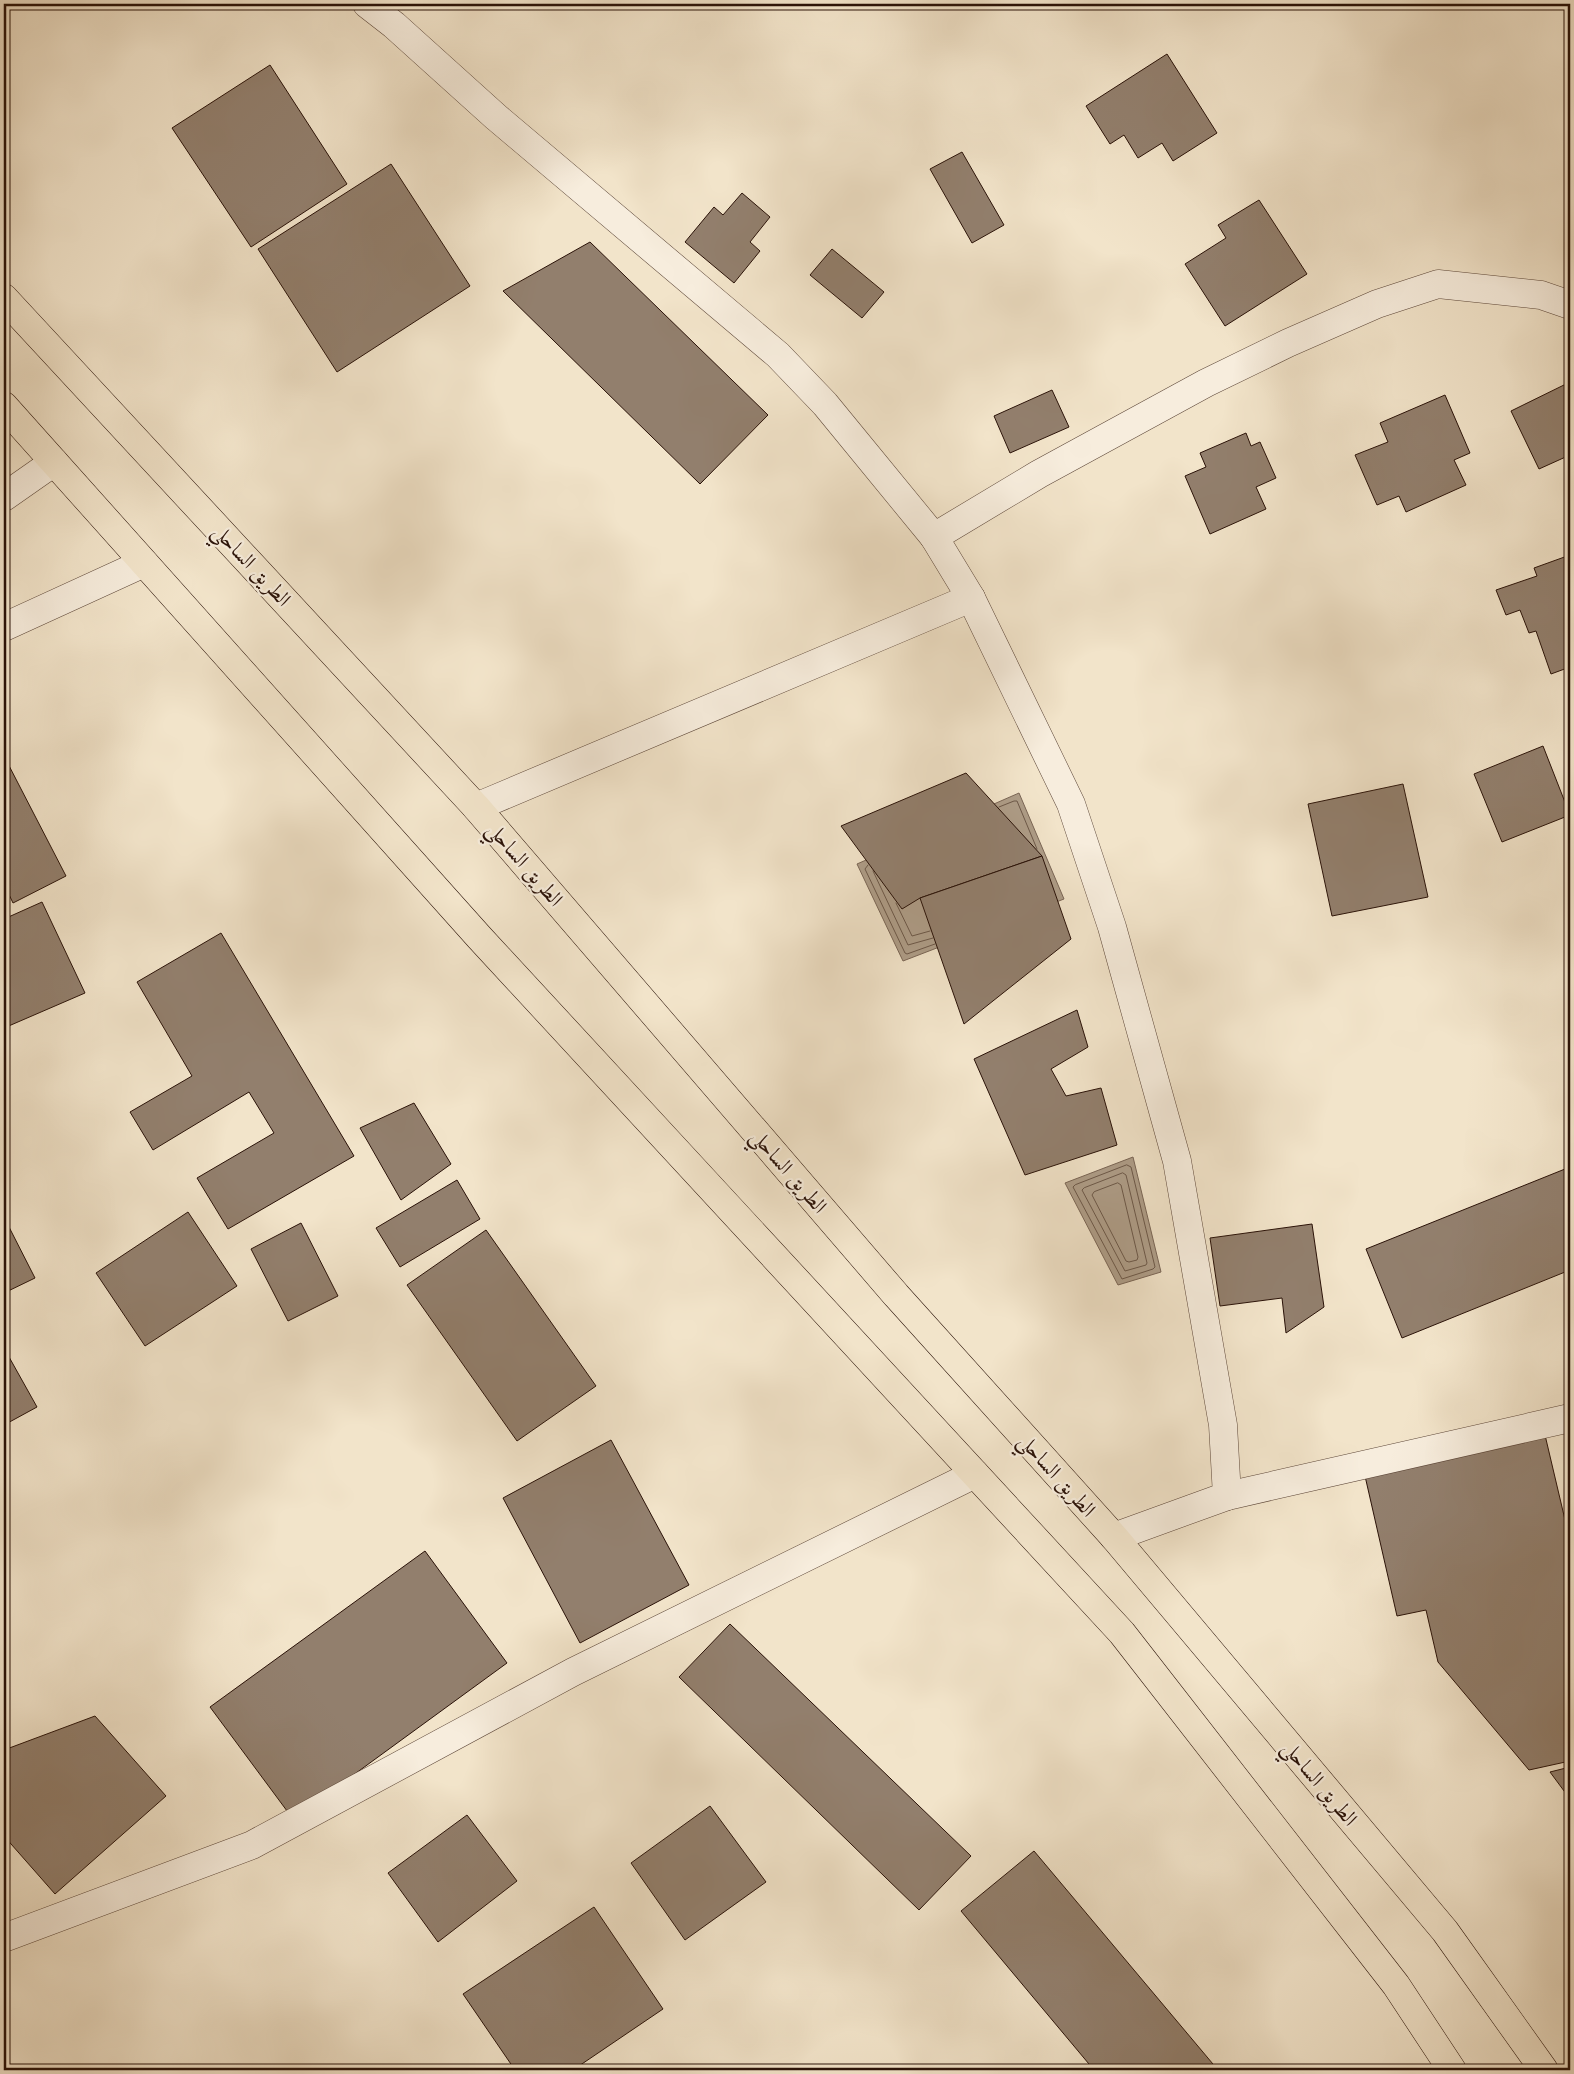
<svg xmlns="http://www.w3.org/2000/svg" width="1574" height="2074" font-family="Cardo,Amiri,serif">
	<rect width="100%" height="100%" fill="#f2e4ca"/>
	<filter id="stains"><feTurbulence type="fractalNoise" baseFrequency=".004" numOctaves="4"/><feColorMatrix values="0 0 0 0 .2 0 0 0 0 .09 0 0 0 0 .02 0 0 0 .5 -.17"/></filter>
	<radialGradient id="worn" r=".72"><stop offset=".6" stop-color="#630" stop-opacity="0"/><stop offset="1" stop-color="#630" stop-opacity=".3"/></radialGradient>
	<g fill="#ae9d88" stroke="#796555">
		<polygon points="1019,793 1064,899 903,961 857,864"/>
		<polygon points="1133,1157 1161,1272 1118,1285 1065,1183"/>
	</g>
	<g fill="none" stroke-linecap="round" stroke-linejoin="round">
		<g stroke="#6c5848" stroke-width="1">
			<polyline points="999,807 1014,801 1017,801 1037,849"/>
			<polyline points="868,865 865,869 905,953 907,954 935,944"/>
			<polyline points="873,871 908,945 933,938"/>
			<polyline points="896,903 912,936 930,931"/>
			<polygon points="1127,1165 1131,1167 1155,1267 1153,1269 1122,1279 1073,1187 1075,1185"/>
			<polygon points="1123,1173 1126,1175 1147,1263 1146,1265 1125,1271 1082,1190 1084,1188"/>
			<polygon points="1118,1183 1121,1185 1138,1257 1137,1260 1129,1262 1126,1261 1092,1195 1094,1192"/>
		</g>
	</g>
	<g fill="#927f6d" stroke="#2a1208">
		<polygon points="1167,54 1217,133 1173,161 1162,143 1138,158 1124,135 1110,144 1086,106"/>
		<polygon points="270,65 347,184 251,247 172,128"/>
		<polygon points="962,152 1004,225 972,243 930,169"/>
		<polygon points="391,164 470,286 337,372 258,249"/>
		<polygon points="742,193 770,217 750,242 760,251 734,283 685,242 714,207 723,215"/>
		<polygon points="1259,200 1307,274 1225,326 1185,264 1226,238 1218,225"/>
		<polygon points="590,242 768,415 700,484 503,291"/>
		<polygon points="832,249 884,292 862,318 810,275"/>
		<polygon points="1568,383 1570,387 1570,455 1539,469 1511,411"/>
		<polygon points="1052,390 1069,427 1010,453 994,416"/>
		<polygon points="1445,395 1470,453 1454,460 1466,485 1406,512 1399,496 1377,505 1355,455 1388,442 1380,423"/>
		<polygon points="1246,433 1251,446 1260,442 1276,478 1256,487 1266,509 1210,534 1185,476 1206,467 1200,453"/>
		<polygon points="1570,555 1570,667 1551,674 1536,631 1529,633 1520,610 1506,615 1496,590 1537,576 1534,568"/>
		<polygon points="1543,746 1570,815 1502,842 1474,774"/>
		<polygon points="4,756 66,876 13,903 4,884"/>
		<polygon points="966,773 1042,856 920,898 902,909 841,826"/>
		<polygon points="1403,784 1428,897 1332,916 1308,804"/>
		<polygon points="1042,856 1071,939 964,1024 920,898"/>
		<polygon points="42,902 85,993 4,1028 4,919"/>
		<polygon points="221,933 354,1156 228,1229 197,1178 274,1133 249,1092 153,1150 130,1112 192,1076 137,982"/>
		<polygon points="1077,1010 1088,1047 1051,1069 1066,1096 1101,1088 1117,1145 1025,1175 974,1059"/>
		<polygon points="414,1103 451,1164 401,1200 360,1128"/>
		<polygon points="1570,1167 1570,1270 1402,1338 1366,1249"/>
		<polygon points="457,1180 480,1219 400,1267 376,1228"/>
		<polygon points="188,1212 237,1286 145,1346 96,1273"/>
		<polygon points="301,1223 338,1296 288,1321 251,1249"/>
		<polygon points="1312,1224 1324,1307 1286,1333 1282,1298 1220,1306 1210,1238"/>
		<polygon points="9,1227 35,1278 4,1293 4,1229"/>
		<polygon points="486,1230 596,1386 517,1441 407,1285"/>
		<polygon points="4,1348 37,1407 4,1425"/>
		<polygon points="1545,1435 1570,1541 1570,1761 1529,1770 1438,1662 1426,1610 1397,1616 1365,1476"/>
		<polygon points="611,1440 689,1585 580,1643 503,1498"/>
		<polygon points="425,1551 507,1663 293,1819 210,1707"/>
		<polygon points="730,1624 971,1856 919,1910 679,1677"/>
		<polygon points="95,1716 166,1796 55,1894 4,1836 4,1750"/>
		<polygon points="1570,1767 1570,1799 1550,1772"/>
		<polygon points="710,1806 766,1882 685,1940 631,1863"/>
		<polygon points="467,1815 517,1881 438,1942 388,1873"/>
		<polygon points="1034,1851 1218,2070 1094,2070 961,1911"/>
		<polygon points="594,1907 663,2009 573,2070 515,2070 463,1994"/>
	</g>
	<g fill="none" stroke-linecap="round" stroke-linejoin="round">
		<g stroke="#5c4638" stroke-width="29">
			<g id="minor">
				<polyline points="367,4 394,25 496,117 778,355 825,404 934,537 971,598 1071,804 1112,927 1177,1161 1223,1425 1227,1496 1114,1537"/>
				<polyline points="4,497 54,462"/>
				<polyline points="934,537 1039,474 1206,383 1288,343 1377,304 1438,284 1541,295 1570,305"/>
				<polyline points="4,627 144,563"/>
				<polyline points="476,807 971,598"/>
				<polyline points="1227,1496 1570,1418"/>
				<polyline points="4,1938 252,1845 573,1672 975,1474"/>
			</g>
		</g>
		<g stroke="#2a1208" stroke-width="29">
			<g id="highway">
				<polyline points="4,298 476,807 896,1295 1114,1537 1445,1931 1544,2070"/>
				<polyline points="4,406 479,937 1122,1633 1396,1985 1452,2070"/>
			</g>
		</g>
		<use href="#minor" stroke="#f7eddd" stroke-width="28"/>
		<use href="#highway" stroke="#f2e4ca" stroke-width="28"/>
	</g>
	<g text-anchor="middle" stroke-width="4.5" stroke-linejoin="round" paint-order="stroke">
		<g font-size="21" fill="#2a1208" stroke="#f7eddd">
			<text transform="translate(252 565) rotate(47)" y="7">الطريق الساحلي</text>
			<text transform="translate(525 864) rotate(49)" y="7">الطريق الساحلي</text>
			<text transform="translate(789 1171) rotate(49)" y="7">الطريق الساحلي</text>
			<text transform="translate(1057 1475) rotate(48)" y="7">الطريق الساحلي</text>
			<text transform="translate(1320 1783) rotate(50)" y="7">الطريق الساحلي</text>
		</g>
	</g>
	<rect width="1574" height="2074" fill="none" stroke="#f2e4ca" stroke-width="20"/>
	<rect x="5" y="5" width="1564" height="2064" fill="none" stroke="#2a1208" stroke-width="2.5"/>
	<rect x="10" y="10" width="1554" height="2054" fill="none" stroke="#2a1208"/>
	<rect width="100%" height="100%" filter="url(#stains)"/>
	<rect width="100%" height="100%" fill="url(#worn)"/>
</svg>
